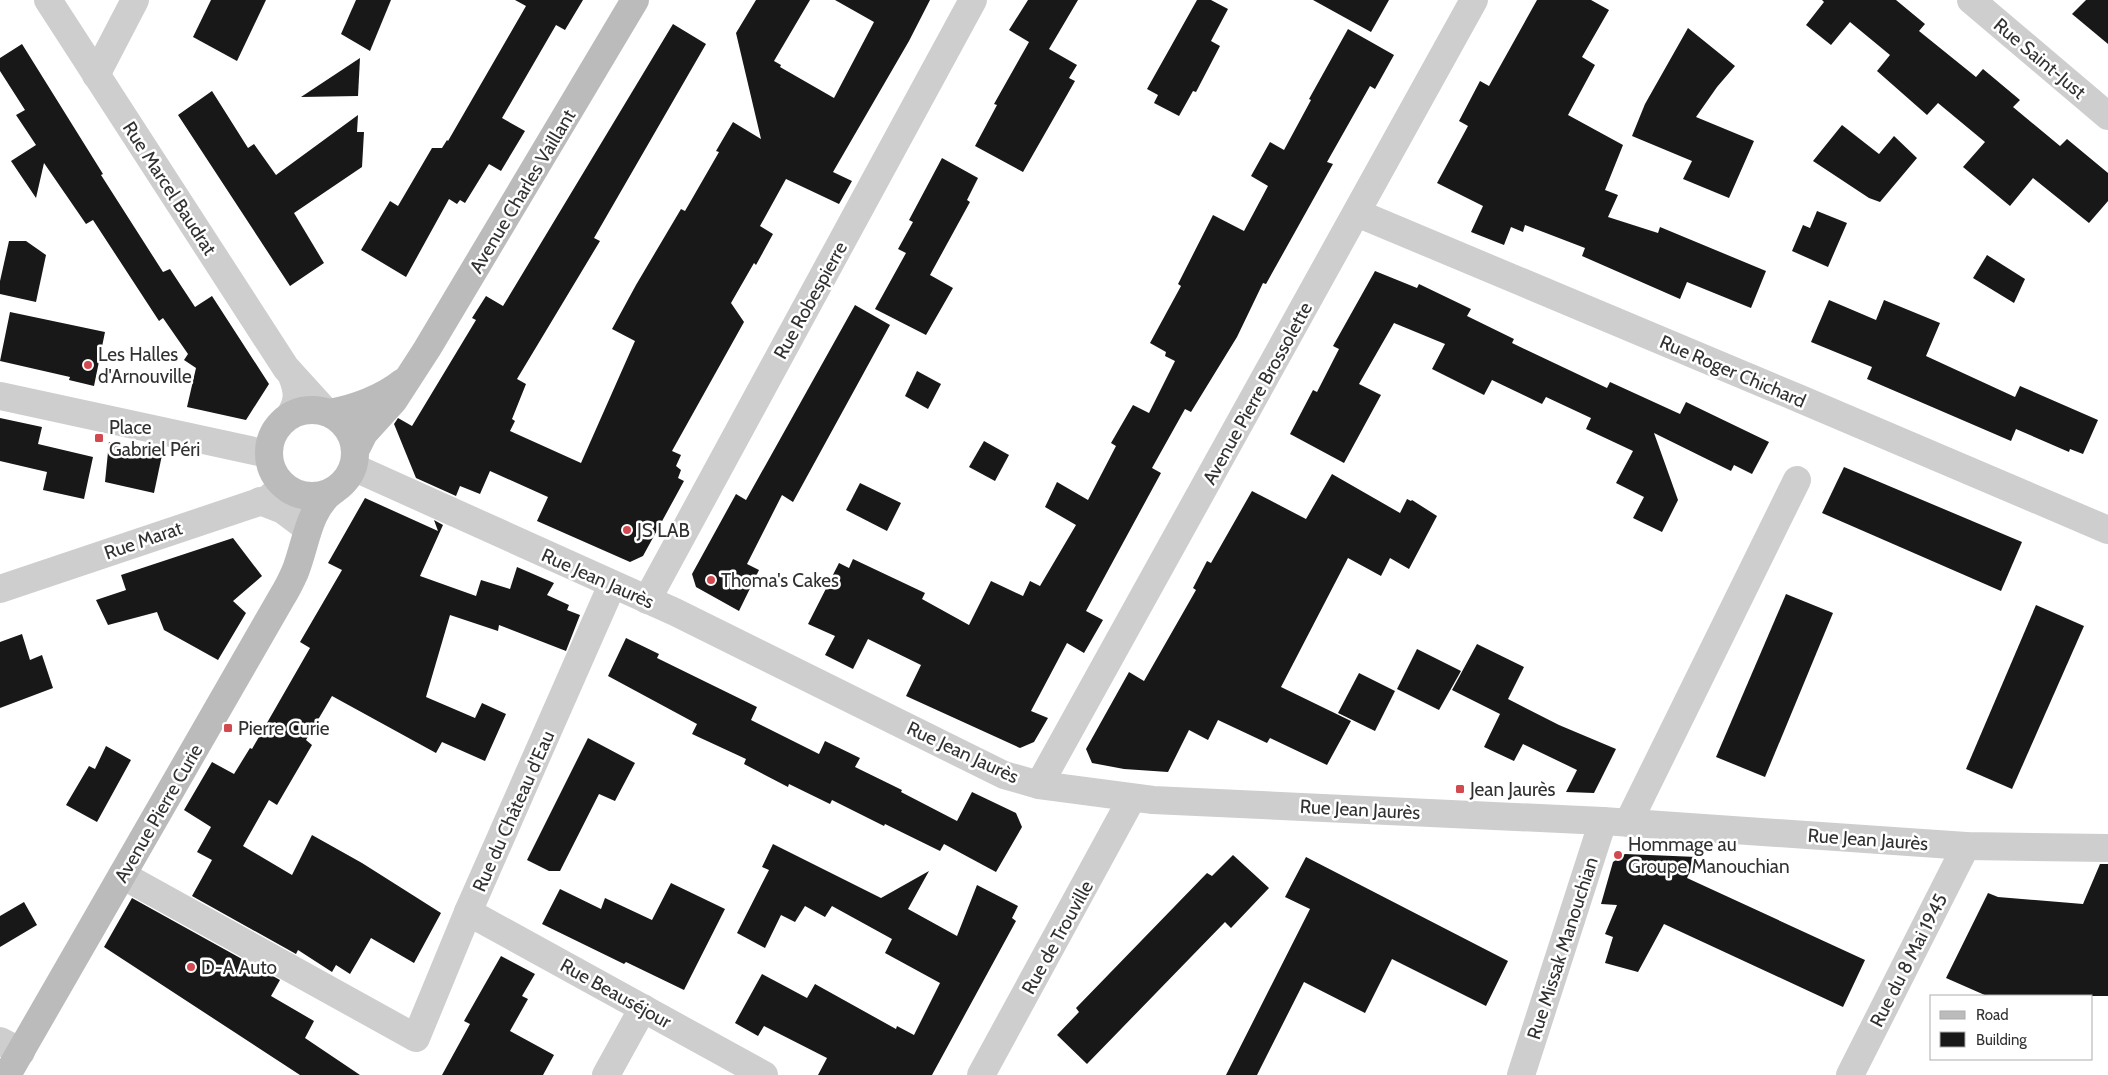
<svg xmlns="http://www.w3.org/2000/svg" width="2108" height="1075" font-family="Cabin,sans-serif">
	<rect width="100%" height="100%" fill="#fff"/>
	<g fill="#181818">
		<polygon points="211,0 266,0 237,61 193,37"/>
		<polygon points="356,0 391,0 370,51 341,34"/>
		<polygon points="515,0 583,0 565,30 556,25 502,118 525,131 501,171 489,164 465,203 460,200 457,204 449,199 406,277 361,250 390,201 398,206 432,148 442,148 447,140 448,141 526,6"/>
		<polygon points="756,0 810,0 774,61 781,65 780,67 834,98 874,22 835,0 930,0 909,41 833,172 852,181 839,204 786,179 760,226 773,234 756,265 754,263 731,303 744,322 672,451 681,455 676,466 681,470 678,478 684,481 643,556 630,562 537,521 548,497 490,471 480,494 460,486 456,496 416,478 394,424 398,418 412,426 476,320 472,318 486,296 503,306 673,24 706,44 594,238 600,241 517,379 526,384 512,419 515,421 510,431 581,463 635,341 612,329 636,285 681,209 685,211 719,152 716,151 733,122 761,139 736,33"/>
		<polygon points="1028,0 1078,0 1049,49 1077,65 1069,78 1075,81 1023,172 975,146 997,105 994,104 1029,42 1009,30"/>
		<polygon points="1197,0 1211,0 1228,9 1211,41 1220,46 1196,92 1193,91 1179,116 1154,103 1158,95 1147,89"/>
		<polygon points="1313,0 1389,0 1371,32"/>
		<polygon points="1537,0 1591,0 1609,10 1582,57 1595,65 1568,115 1623,145 1605,190 1618,195 1608,217 1658,233 1660,227 1766,271 1751,308 1687,282 1680,299 1582,256 1585,248 1525,225 1523,232 1511,227 1504,245 1471,232 1483,206 1437,183 1468,126 1459,121 1480,81 1489,86"/>
		<polygon points="1822,0 1896,0 1925,24 1919,31 1976,77 1983,69 2020,100 2013,107 2060,146 2067,139 2108,173 2108,201 2089,223 2033,178 2010,206 1963,167 1985,142 1938,103 1927,115 1877,71 1890,55 1850,22 1831,45 1806,25 1824,2"/>
		<polygon points="2086,0 2108,0 2108,44 2072,14"/>
		<polygon points="1688,28 1735,66 1717,87 1696,117 1754,141 1729,198 1683,179 1692,161 1632,136 1645,104"/>
		<polygon points="1348,29 1394,55 1375,89 1370,86 1327,162 1333,164 1266,284 1263,283 1237,337 1191,412 1185,409 1152,468 1161,473 1086,611 1103,620 1084,653 1067,643 1031,711 1048,718 1034,742 1020,748 906,696 921,665 868,639 853,669 825,655 835,636 808,624 839,563 849,568 853,559 925,593 922,599 969,625 991,581 1023,596 1030,581 1040,586 1076,525 1045,507 1057,482 1088,500 1116,446 1111,443 1133,405 1149,413 1175,361 1165,356 1166,352 1150,343 1181,286 1178,284 1213,215 1244,231 1268,186 1251,176 1270,142 1284,150 1311,100 1309,99"/>
		<polygon points="22,44 103,174 101,175 163,272 170,269 195,307 212,296 269,384 246,420 187,407 196,368 184,360 188,354 163,318 159,321 93,220 86,224 44,163 36,198 11,161 36,145 16,115 25,110 0,71 0,58"/>
		<polygon points="360,58 358,96 301,97"/>
		<polygon points="212,91 248,148 254,144 276,175 358,115 357,132 364,132 362,167 294,213 324,263 290,286 178,115"/>
		<polygon points="1842,125 1879,154 1894,136 1917,158 1880,202 1869,198 1813,161"/>
		<polygon points="942,158 978,178 967,200 970,202 930,275 953,288 926,335 875,309 906,253 898,249 913,222 909,220"/>
		<polygon points="1817,211 1847,223 1828,267 1792,251 1803,225 1810,228"/>
		<polygon points="9,241 26,241 46,255 36,302 0,294 0,281"/>
		<polygon points="1987,255 2025,279 2014,303 1973,278"/>
		<polygon points="1375,271 1417,288 1419,284 1471,309 1467,316 1514,339 1512,343 1607,388 1610,382 1680,414 1686,402 1769,442 1752,474 1734,465 1731,471 1654,433 1678,500 1662,532 1633,518 1644,497 1616,483 1633,451 1586,429 1591,418 1546,397 1542,404 1492,380 1484,395 1432,369 1445,344 1394,323 1359,384 1381,395 1344,463 1290,434 1313,390 1317,392 1339,349 1333,346"/>
		<polygon points="1829,300 1876,320 1884,300 1940,323 1926,356 2015,397 2020,386 2098,420 2083,454 2070,449 2069,452 2016,429 2011,441 1867,379 1872,367 1811,342"/>
		<polygon points="855,305 890,325 793,502 782,495 747,564 759,570 739,611 696,587 692,574 736,494 746,500"/>
		<polygon points="10,312 105,332 94,386 69,380 70,377 0,361"/>
		<polygon points="917,371 941,384 928,409 905,396"/>
		<polygon points="0,418 42,427 38,444 93,457 84,499 43,490 47,472 0,461"/>
		<polygon points="984,441 1009,455 995,481 969,467"/>
		<polygon points="109,442 162,455 154,493 105,482"/>
		<polygon points="1844,467 2022,542 2001,591 1822,513"/>
		<polygon points="1332,474 1400,513 1407,499 1411,501 1412,500 1437,516 1409,569 1390,558 1381,576 1348,558 1281,687 1351,721 1327,765 1270,738 1267,743 1218,720 1208,740 1189,730 1168,772 1124,769 1092,763 1086,749 1129,672 1144,681 1196,590 1193,588 1207,561 1211,563 1252,491 1306,519"/>
		<polygon points="860,483 901,503 887,531 846,510"/>
		<polygon points="365,498 438,531 434,520 443,525 420,576 476,596 481,580 510,589 517,567 554,583 547,595 569,605 567,610 580,615 566,651 499,625 498,631 450,615 426,697 475,718 482,703 506,714 485,761 442,742 436,753 332,696 306,740 312,745 277,805 269,800 243,846 292,875 312,835 362,863 441,913 414,963 371,938 350,974 336,965 332,972 298,950 296,954 192,896 212,860 197,852 211,827 184,810 212,762 234,774 250,748 252,749 310,648 300,642 342,570 328,563"/>
		<polygon points="233,538 262,576 233,601 246,613 218,660 164,630 157,612 108,625 96,600 126,590 121,575"/>
		<polygon points="1786,594 1833,613 1765,777 1716,757"/>
		<polygon points="2036,605 2084,626 2012,789 1966,769"/>
		<polygon points="22,634 30,660 42,655 53,688 0,708 0,642"/>
		<polygon points="626,638 659,654 657,658 757,707 751,720 819,754 825,741 860,758 855,767 902,790 901,792 957,821 972,792 1016,813 1022,827 996,872 944,844 940,851 885,824 884,826 832,800 830,804 789,784 788,787 744,764 746,759 692,734 697,724 608,676"/>
		<polygon points="1477,644 1524,667 1508,699 1559,725 1616,749 1594,793 1566,792 1577,770 1523,744 1514,761 1484,747 1500,714 1452,690"/>
		<polygon points="1417,649 1461,671 1439,710 1397,689"/>
		<polygon points="1359,673 1395,691 1375,731 1338,713"/>
		<polygon points="588,738 635,763 615,801 599,794 560,871 549,871 527,860"/>
		<polygon points="106,746 131,760 97,822 66,805 89,766 95,769"/>
		<polygon points="773,844 881,898 929,871 908,909 957,936 977,885 1018,906 1012,918 1016,921 932,1075 818,1075 827,1058 764,1026 758,1036 735,1023 762,974 807,998 815,984 896,1029 897,1026 914,1035 940,983 885,953 892,939 832,906 825,917 805,906 795,922 781,915 765,948 737,933 769,870 762,867"/>
		<polygon points="1625,854 1697,857 1687,878 1865,960 1843,1007 1664,924 1638,972 1605,963 1613,937 1605,934 1617,905 1601,904 1613,862"/>
		<polygon points="1233,855 1269,888 1231,928 1225,922 1087,1064 1057,1035 1079,1012 1076,1008 1207,873 1212,876"/>
		<polygon points="1306,857 1508,961 1486,1006 1392,959 1365,1013 1304,982 1257,1075 1226,1075 1310,909 1285,897"/>
		<polygon points="2100,864 2108,864 2108,996 1987,996 1946,978 1988,893 1998,897 2083,904"/>
		<polygon points="671,883 725,909 684,990 626,962 624,964 542,924 560,889 601,909 605,898 652,920"/>
		<polygon points="132,898 280,980 271,996 314,1021 305,1038 360,1075 300,1075 104,947"/>
		<polygon points="24,902 37,925 0,947 0,916"/>
		<polygon points="501,956 535,974 522,996 528,999 510,1031 554,1055 543,1075 442,1075 470,1024 464,1021"/>
	</g>
	<g fill="none" stroke-linecap="round" stroke-linejoin="round">
		<g stroke="#cecece" stroke-width="28">
			<polyline points="48,0 286,368 326,412"/>
			<polyline points="1971,0 2108,116"/>
			<polyline points="96,75 135,0"/>
			<polyline points="1357,213 1798,398 2108,530"/>
			<polyline points="0,396 268,454"/>
			<path d="M290,415C299,401 298,391 292,376"/>
			<polyline points="353,467 675,612 1004,775 1039,785 1153,800 1603,821 1966,846 2108,848"/>
			<polyline points="260,501 283,510 303,525"/>
			<polyline points="0,589 268,499 283,486"/>
			<polyline points="647,600 973,0"/>
			<polyline points="1039,785 1474,0"/>
			<polyline points="1628,823 1797,480"/>
			<polyline points="122,875 416,1038 468,912 612,585"/>
			<polyline points="468,912 764,1075"/>
			<polyline points="0,1041 21,1052"/>
			<polyline points="606,1075 643,1008"/>
			<polyline points="981,1075 1132,798"/>
			<polyline points="1521,1075 1603,821"/>
			<polyline points="1850,1075 1966,846"/>
		</g>
		<g stroke="#bbb" stroke-width="28">
			<circle cx="312" cy="453" r="43"/>
			<path d="M329,413C354,409 383,398 403,382"/>
			<polyline points="355,451 364,433 394,400 427,349 635,0"/>
			<path d="M7,1075L282,597C287,589 291,581 295,572C306,545 308,509 333,491"/>
		</g>
	</g>
	<g fill="#d24950" stroke="#fff" stroke-width="2">
		<circle cx="88" cy="365" r="5"/>
		<rect x="94" y="433" width="10" height="10" rx="2.5"/>
		<circle cx="627" cy="530" r="5"/>
		<circle cx="711" cy="580" r="5"/>
		<rect x="223" y="723" width="10" height="10" rx="2.5"/>
		<rect x="1455" y="784" width="10" height="10" rx="2.5"/>
		<circle cx="1618" cy="855" r="5"/>
		<circle cx="191" cy="967" r="5"/>
	</g>
	<g text-anchor="middle" stroke-width="5" stroke-linejoin="round" paint-order="stroke">
		<g font-size="19" fill="#313131" stroke="#fff">
			<text transform="translate(2040 58) rotate(40)" y="7">Rue Saint-Just</text>
			<text transform="translate(170 188) rotate(57)" y="7">Rue Marcel Baudrat</text>
			<text transform="translate(522 191) rotate(-59)" y="7">Avenue Charles Vaillant</text>
			<text transform="translate(810 300) rotate(-61)" y="7">Rue Robespierre</text>
			<text transform="translate(1733 371) rotate(23)" y="7">Rue Roger Chichard</text>
			<text transform="translate(1257 393) rotate(-61)" y="7">Avenue Pierre Brossolette</text>
			<text transform="translate(143 540) rotate(-19)" y="7">Rue Marat</text>
			<text transform="translate(598 578) rotate(24)" y="7">Rue Jean Jaurès</text>
			<text transform="translate(963 752) rotate(25)" y="7">Rue Jean Jaurès</text>
			<text transform="translate(1360 809) rotate(3)" y="7">Rue Jean Jaurès</text>
			<text transform="translate(513 811) rotate(-66)" y="7">Rue du Château d'Eau</text>
			<text transform="translate(158 813) rotate(-60)" y="7">Avenue Pierre Curie</text>
			<text transform="translate(1868 839) rotate(4)" y="7">Rue Jean Jaurès</text>
			<text transform="translate(1057 937) rotate(-61)" y="7">Rue de Trouville</text>
			<text transform="translate(1562 948) rotate(-72)" y="7">Rue Missak Manouchian</text>
			<text transform="translate(1908 960) rotate(-63)" y="7">Rue du 8 Mai 1945</text>
			<text transform="translate(616 993) rotate(29)" y="7">Rue Beauséjour</text>
		</g>
		<g font-size="19" fill="#313131" stroke="#fff" text-anchor="start">
			<text x="98" y="361">Les Halles<tspan x="98" dy="22">d'Arnouville</tspan></text>
			<text x="109" y="434">Place<tspan x="109" dy="22">Gabriel Péri</tspan></text>
			<text x="637" y="537">JS LAB</text>
			<text x="721" y="587">Thoma's Cakes</text>
			<text x="238" y="735">Pierre Curie</text>
			<text x="1470" y="796">Jean Jaurès</text>
			<text x="1628" y="851">Hommage au<tspan x="1628" dy="22">Groupe Manouchian</tspan></text>
			<text x="201" y="974">D-A Auto</text>
		</g>
	</g>
	<rect x="1930" y="995" width="162" height="65" fill="#ffffff" stroke="#adadad"/>
	<rect x="1940" y="1011" width="25" height="8" fill="#bbbbbb" stroke="#adadad"/>
	<text x="1976" y="1020" font-size="15" fill="#313131">Road</text>
	<rect x="1940" y="1032" width="25" height="15" fill="#181818" stroke="#adadad"/>
	<text x="1976" y="1045" font-size="15" fill="#313131">Building</text>
</svg>
